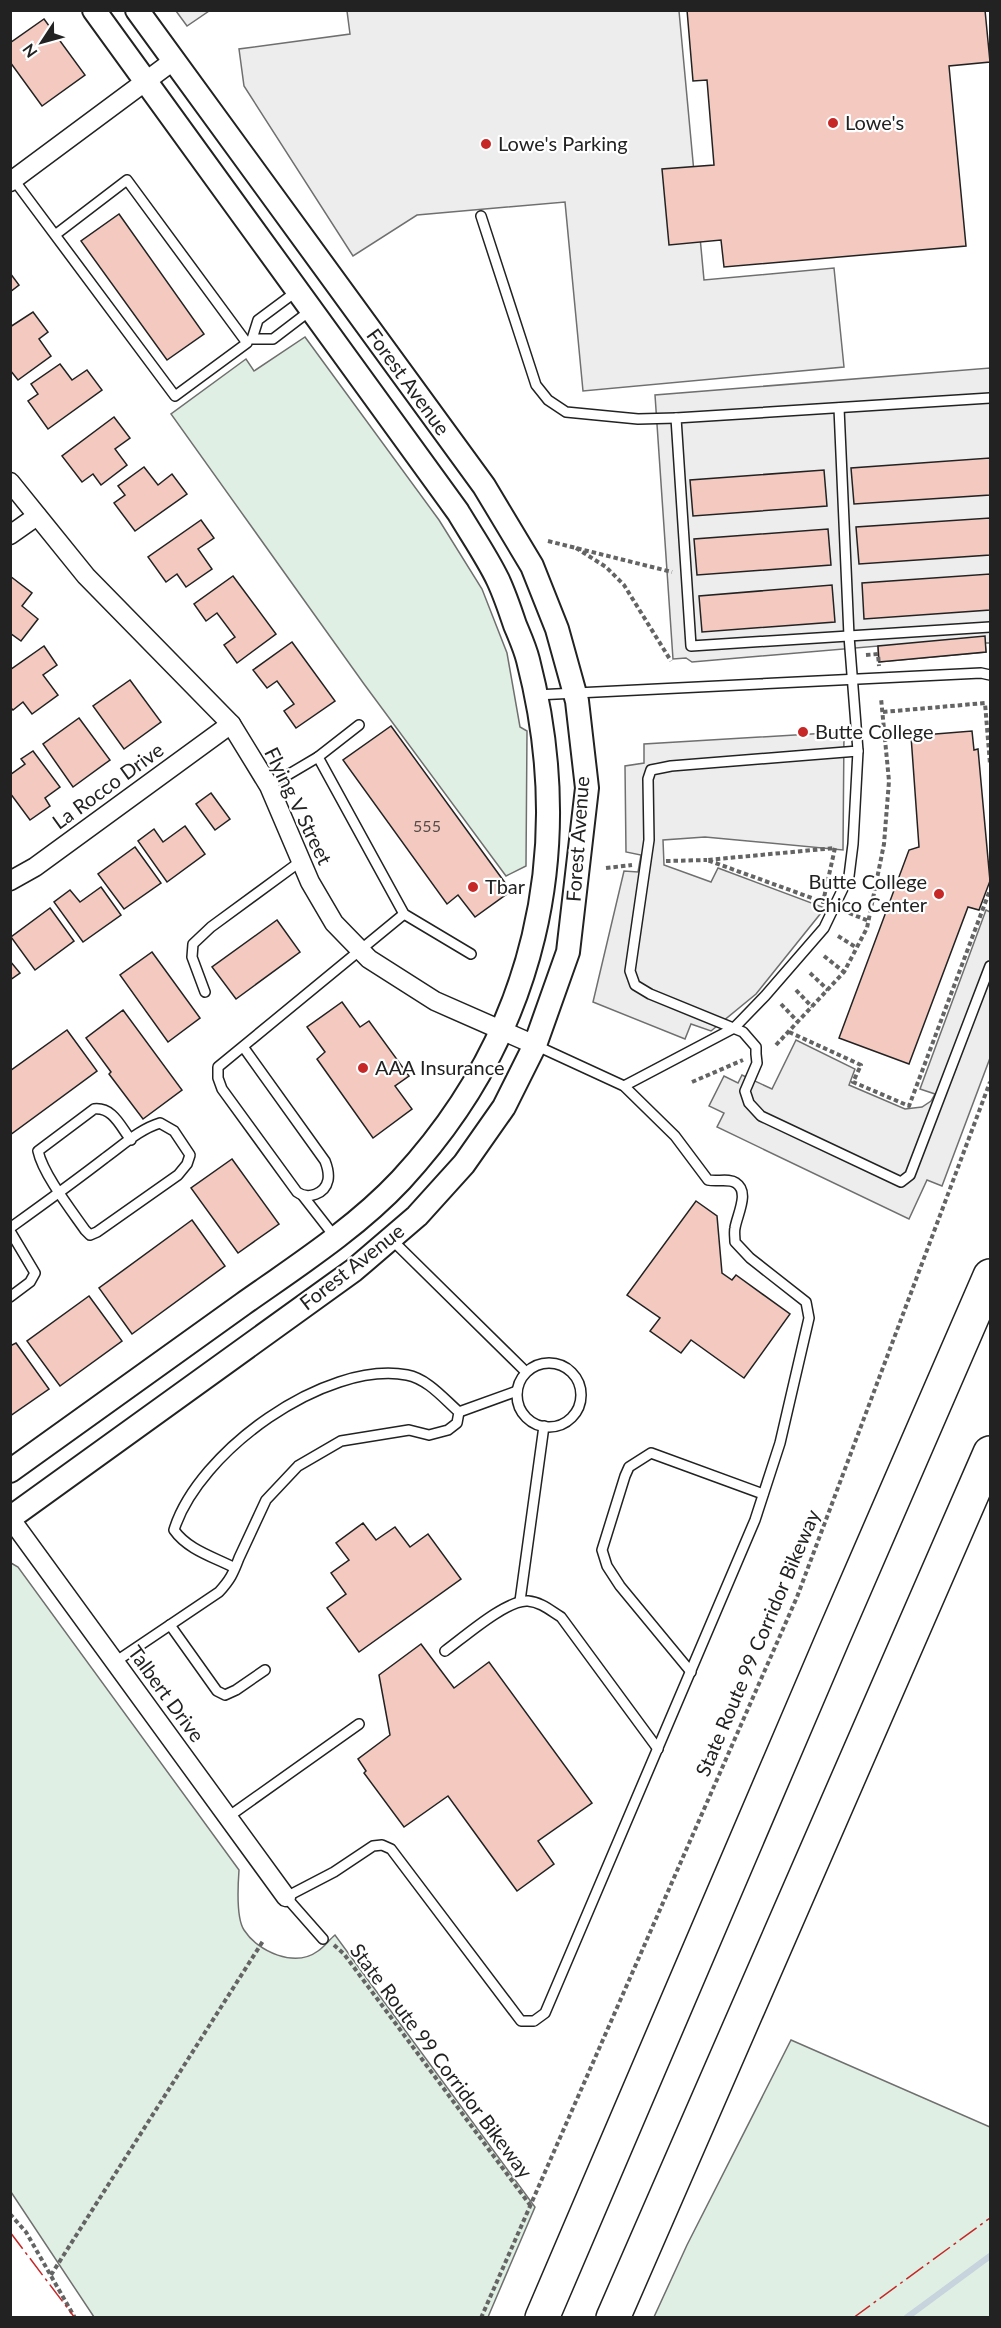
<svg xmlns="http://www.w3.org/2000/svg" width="1001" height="2328" font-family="Lato,sans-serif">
	<rect width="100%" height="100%" fill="#fff"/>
	<g fill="#e0efe3" stroke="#6f6f6f" stroke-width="1.5">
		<polygon points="305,337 439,520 482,589 507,653 520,727 527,731 526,866 506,876 364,684 171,414 246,359 254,371"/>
		<path d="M11,1563L18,1567L239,1870C238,1884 236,1918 244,1930C258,1952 295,1968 318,1951C324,1947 329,1940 335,1935L535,2207L488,2317H94L11,2192Z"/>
		<polygon points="791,2040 990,2127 990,2317 654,2317 687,2245"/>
	</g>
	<g fill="#ededed" stroke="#6f6f6f" stroke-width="1.5">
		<polygon points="176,11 209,11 187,26"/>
		<polygon points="347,11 679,11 704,280 834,268 844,367 583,391 565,202 417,215 353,256 244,86 239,49 350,34"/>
		<polygon points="990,368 990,643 985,643 986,652 879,662 878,646 692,662 686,658 673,659 655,395"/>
		<polygon points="844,732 843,850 705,837 663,840 664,865 711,882 718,868 825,908 756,994 711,1031 691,1024 685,1039 593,1002 624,871 638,872 641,855 626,852 625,766 644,763 644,744"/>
		<polygon points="986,910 990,912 990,1058 942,1186 927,1180 909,1219 717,1127 724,1113 709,1106 724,1076 738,1083 742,1075 772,1089 796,1040 855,1069 849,1085 905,1109 922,1107 931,1101 935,1094 920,1089"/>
	</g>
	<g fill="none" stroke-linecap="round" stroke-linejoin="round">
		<polyline stroke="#c7d3dd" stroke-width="6" points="906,2318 990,2256"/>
	</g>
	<g fill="#f3c9c0" stroke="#222" stroke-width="1.5">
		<polygon points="687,10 985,10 990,62 949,66 966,246 724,267 721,240 669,245 662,169 714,165 707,80 693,81"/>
		<polygon points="44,19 85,75 42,106 10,62 10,43"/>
		<polygon points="119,214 204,334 167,360 81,241"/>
		<polygon points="10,273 19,285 10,292"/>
		<polygon points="33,312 48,332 39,339 51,356 18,380 10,370 10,327"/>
		<polygon points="60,364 72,380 87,370 102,390 48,429 28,401 38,394 31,384"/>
		<polygon points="114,417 130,438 115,449 127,465 101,485 93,474 82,482 62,456"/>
		<polygon points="990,458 990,495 854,504 851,468"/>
		<polygon points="144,467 158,485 172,474 187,494 135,531 114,503 125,495 118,486"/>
		<polygon points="824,470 827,506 693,516 690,480"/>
		<polygon points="990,518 990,555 859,564 856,527"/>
		<polygon points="201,520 214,538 198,549 212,569 186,587 177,574 166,582 148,557"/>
		<polygon points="828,529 831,565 697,575 694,539"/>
		<polygon points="990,574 990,610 864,619 862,583"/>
		<polygon points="10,576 32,593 22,606 38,619 21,641 10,633"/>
		<polygon points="233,576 276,634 237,663 224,645 235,637 217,613 206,621 194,604"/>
		<polygon points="832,585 835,622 702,632 699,596"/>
		<polygon points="985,636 986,652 879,662 878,646"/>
		<polygon points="292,642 335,701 296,728 284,711 294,704 277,681 267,688 253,670"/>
		<polygon points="44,646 57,665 43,675 58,695 32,714 23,702 13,710 10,707 10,670"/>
		<polygon points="130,680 161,722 124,749 93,706"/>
		<polygon points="79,718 110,760 73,787 43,744"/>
		<polygon points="391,726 511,891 475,917 458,895 447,904 343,760"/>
		<polygon points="972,731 974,750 978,749 990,881 979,910 968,907 909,1064 839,1038 909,850 919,847 911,736"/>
		<polygon points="33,751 60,787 45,798 50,806 30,820 10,793 10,775 25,764 21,759"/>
		<polygon points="211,793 230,819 215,830 196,804"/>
		<polygon points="185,826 205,854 167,882 138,841 154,829 163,842"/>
		<polygon points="135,847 161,883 124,909 98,874"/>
		<polygon points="101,887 121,915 83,942 54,902 70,890 80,902"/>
		<polygon points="50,908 74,941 35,970 11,937"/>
		<polygon points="277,920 300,952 236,999 212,967"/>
		<polygon points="152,952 200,1018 168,1042 120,975"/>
		<polygon points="10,961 20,973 10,980"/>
		<polygon points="342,1002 360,1027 369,1021 409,1076 395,1086 412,1109 373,1138 317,1059 325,1052 307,1027"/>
		<polygon points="123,1010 182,1090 143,1119 109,1074 111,1072 86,1038"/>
		<polygon points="67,1030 97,1071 10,1135 10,1071"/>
		<polygon points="232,1159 279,1224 238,1253 191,1188"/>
		<polygon points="696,1201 717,1216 722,1273 732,1280 736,1275 790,1314 744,1378 691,1340 681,1353 650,1331 660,1318 627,1295"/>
		<polygon points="192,1220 225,1266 132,1334 99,1288"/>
		<polygon points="89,1296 122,1341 60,1386 27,1341"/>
		<polygon points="16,1343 49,1389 10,1416 10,1346"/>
		<polygon points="363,1523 376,1540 395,1527 410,1547 428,1534 461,1579 359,1652 327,1608 346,1594 331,1573 349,1560 336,1543"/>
		<polygon points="421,1644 454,1688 489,1662 592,1803 538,1841 554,1864 517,1891 448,1796 404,1827 364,1773 366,1771 358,1759 390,1735 379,1675"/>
	</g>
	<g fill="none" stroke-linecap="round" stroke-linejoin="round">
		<g stroke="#222" stroke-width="12">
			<g id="service">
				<polyline points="14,180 175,396 247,343 127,180 55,235"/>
				<polyline points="481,216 536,385 548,400 566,412 638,419 676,418"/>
				<polyline points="297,291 258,320 252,339 273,339 311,310"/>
				<polyline points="990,398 676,418 691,646 990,627"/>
				<polyline points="839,408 849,636 858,751 671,766 651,770 648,779 649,840 630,971 635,985 650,994 743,1032 756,1047 756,1054 757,1063 745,1091 749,1103 761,1116 901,1182 910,1175 990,966"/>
				<polyline points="536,695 981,673 990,675"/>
				<polyline points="359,725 318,757 404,914 471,954"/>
				<polyline points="269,786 318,757"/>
				<polyline points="205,992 192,957 193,944 211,927 301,861"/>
				<path d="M244,1048L325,1161C327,1166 329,1174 328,1180C325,1194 308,1200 297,1192L222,1089L218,1078V1067L404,914"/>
				<polyline points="624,1086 734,1028 765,996 824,928 849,876 853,844 858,751"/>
				<polyline points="303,1196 335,1237"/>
				<path d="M10,1228C42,1205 74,1182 105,1158C123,1145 140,1129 160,1123L174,1131L190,1155L187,1164L178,1175L97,1232L90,1235L85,1230C71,1210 43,1174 38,1151L94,1109C113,1107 120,1126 131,1140"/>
				<polyline points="10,1231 35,1273 30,1282 10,1297"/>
				<polyline points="391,1239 526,1372"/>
				<circle cx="549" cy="1395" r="32"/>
				<polyline points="459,1412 517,1391"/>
				<polyline points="520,1601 544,1426"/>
				<polyline points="170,1625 217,1691 225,1695 236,1690 265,1670"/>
				<path d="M445,1651C463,1638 507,1599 528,1601C541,1602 551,1611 561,1617L658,1749"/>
				<path d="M115,1662L219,1592C230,1580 233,1574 239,1558L266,1500L298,1466L341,1441L409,1430L429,1435L448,1430L457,1423L459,1412C444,1399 428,1379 407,1375C325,1360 198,1452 174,1530C188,1550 214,1557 235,1568"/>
				<polyline points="691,1672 620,1586 607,1566 602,1550 625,1476 629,1467 651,1453 763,1494"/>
				<polyline points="228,1817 359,1724"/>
				<path d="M323,1939L286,1897L334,1872L373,1846L382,1845L391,1849L521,2021H534L545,2013L755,1520L780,1443L809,1318L806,1302L750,1258L735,1242C735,1237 734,1232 735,1228C737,1215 750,1192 736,1183C729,1178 717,1182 708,1180L675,1136L624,1086L535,1045"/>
			</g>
		</g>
		<g stroke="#222" stroke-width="21">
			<g id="minor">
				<polyline points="10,182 173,61"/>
				<polyline points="10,482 86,576 231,724 269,786 310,882 334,923 369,959 435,1001 535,1045"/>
				<polyline points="10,535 37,516"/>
				<polyline points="10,881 35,867 231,724"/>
				<polyline points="10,1518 286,1897"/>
			</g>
		</g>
		<g stroke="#222" stroke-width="26">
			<g id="tertiary">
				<path d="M10,1471C88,1415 166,1360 243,1304C297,1266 356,1228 401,1180C536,1034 577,850 528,660C525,648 520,637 515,625C510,610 505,595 498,580C487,557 471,534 458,512L94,10"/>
				<polyline points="10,1518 354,1270 417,1216 464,1164 504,1107 535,1045 568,952 587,788 577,701 557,629 532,566 484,486 137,10"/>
			</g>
		</g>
		<g stroke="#222" stroke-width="36">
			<g id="motorway">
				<polyline points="542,2318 832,1640 990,1276"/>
				<polyline points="613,2318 990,1453"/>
			</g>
		</g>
		<g stroke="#646464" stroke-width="4" stroke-dasharray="4.5 3" stroke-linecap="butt">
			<polyline points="548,541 672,572"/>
			<polyline points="576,548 606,567 624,585 671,661"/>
			<polyline points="866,655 878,654 879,666"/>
			<polyline points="883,712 985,703 990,764"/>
			<polygon points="835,848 823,902 707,860"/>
			<polyline points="666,861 707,860"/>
			<polyline points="606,868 632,865"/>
			<polyline points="849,913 869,921"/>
			<polyline points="838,936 857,948"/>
			<polyline points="824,956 844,972"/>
			<polyline points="810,973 828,990"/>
			<polyline points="796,990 812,1007"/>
			<polyline points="781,1004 798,1022"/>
			<polyline points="789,1032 861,1065 853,1082 909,1106 990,890"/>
			<polyline points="776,1045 844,972 867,928 884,844 889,781 881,698"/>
			<polyline points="692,1082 743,1060"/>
			<polyline points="334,1945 344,1954 530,2205"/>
			<polyline points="10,2214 26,2232 75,2318"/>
			<polyline points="51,2275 263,1941"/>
			<polyline points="481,2318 797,1597 990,1082"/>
		</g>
		<use href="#service" stroke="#fff" stroke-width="9"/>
		<use href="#minor" stroke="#fff" stroke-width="18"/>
		<use href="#tertiary" stroke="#fff" stroke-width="22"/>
		<use href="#motorway" stroke="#fff" stroke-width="33"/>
		<g stroke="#c62828" stroke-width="1.5" stroke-dasharray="21 4.5 3 4.5" stroke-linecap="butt">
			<polyline points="10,2232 75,2318"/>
			<polyline points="853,2318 990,2218"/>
		</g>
	</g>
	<g fill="#c62828" stroke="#fff" stroke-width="2">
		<circle cx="833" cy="123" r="6"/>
		<circle cx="486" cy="144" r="6"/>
		<circle cx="803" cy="732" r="6"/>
		<circle cx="473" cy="887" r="6"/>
		<circle cx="939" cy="894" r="6"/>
		<circle cx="363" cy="1068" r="6"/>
	</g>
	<g text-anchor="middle" stroke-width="4.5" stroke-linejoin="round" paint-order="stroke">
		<g font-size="16" fill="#564c4a">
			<text x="427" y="832">555</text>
		</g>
		<g font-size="20" fill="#222" stroke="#fff" text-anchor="start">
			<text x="845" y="130">Lowe's</text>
			<text x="498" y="151">Lowe's Parking</text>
			<text x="815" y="739">Butte College</text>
			<text x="927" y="889" text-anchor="end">Butte College<tspan x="927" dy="23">Chico Center</tspan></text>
			<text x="485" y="894">Tbar</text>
			<text x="375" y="1075">AAA Insurance</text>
		</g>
		<g font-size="20" fill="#222" stroke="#fff">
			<text transform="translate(408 382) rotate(54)" y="7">Forest Avenue</text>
			<text transform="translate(108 786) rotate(-36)" y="7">La Rocco Drive</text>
			<text transform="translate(298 806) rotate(64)" y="7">Flying V Street</text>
			<text transform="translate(578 839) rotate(-86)" y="7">Forest Avenue</text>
			<text transform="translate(352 1267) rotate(-38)" y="7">Forest Avenue</text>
			<text transform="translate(758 1643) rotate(-67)" y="7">State Route 99 Corridor Bikeway</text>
			<text transform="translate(166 1694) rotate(54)" y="7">Talbert Drive</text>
			<text transform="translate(441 2061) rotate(53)" y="7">State Route 99 Corridor Bikeway</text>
		</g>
	</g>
	<rect width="1001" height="2328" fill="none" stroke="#222222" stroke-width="24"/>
	<g transform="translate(42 42) rotate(234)" stroke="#ffffff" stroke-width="4.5" paint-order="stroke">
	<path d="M0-4.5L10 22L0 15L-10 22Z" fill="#222222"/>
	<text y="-9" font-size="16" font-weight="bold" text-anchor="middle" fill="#222222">N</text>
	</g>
</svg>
